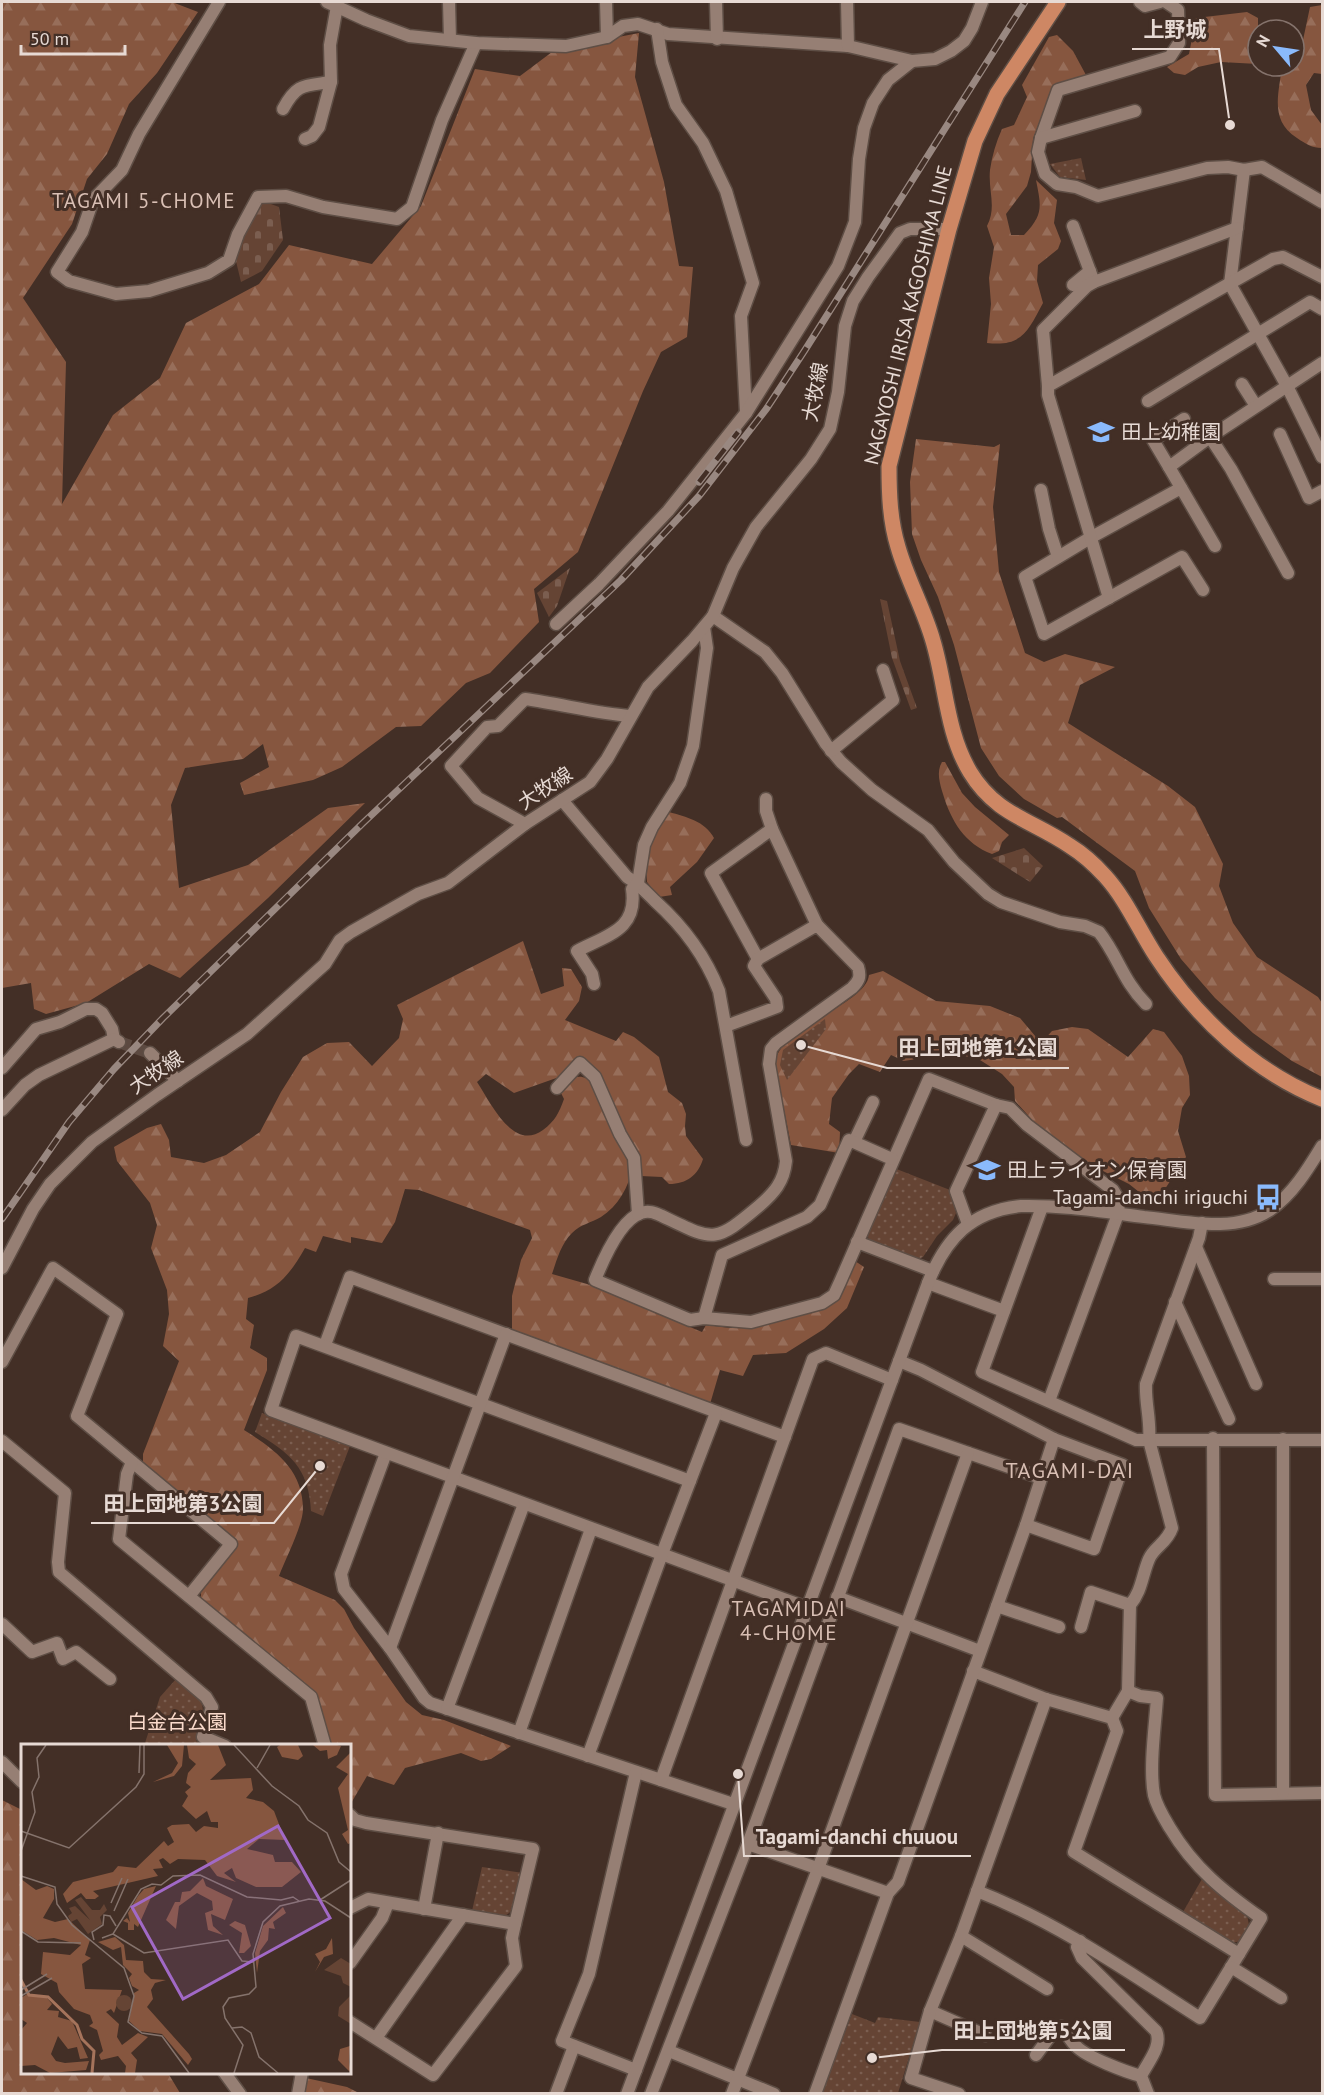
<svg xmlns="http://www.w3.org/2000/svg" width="1324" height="2095" font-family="'PT Sans','Noto Sans JP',sans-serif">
	<defs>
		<pattern id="forest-firs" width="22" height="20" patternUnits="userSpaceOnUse" patternTransform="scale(1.5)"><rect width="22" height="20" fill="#86563f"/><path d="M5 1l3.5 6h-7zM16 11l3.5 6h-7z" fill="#976e5a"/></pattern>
		<pattern id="cemetery-stones" width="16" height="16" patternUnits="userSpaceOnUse" patternTransform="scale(1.5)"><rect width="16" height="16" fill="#654434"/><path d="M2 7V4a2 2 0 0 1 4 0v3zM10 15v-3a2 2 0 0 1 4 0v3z" fill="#7b5e50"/></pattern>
		<pattern id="park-dots" width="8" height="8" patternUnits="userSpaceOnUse" patternTransform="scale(1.5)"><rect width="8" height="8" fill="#654434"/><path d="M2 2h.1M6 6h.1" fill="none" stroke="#7b5e50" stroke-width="1.8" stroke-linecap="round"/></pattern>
	</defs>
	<rect width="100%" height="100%" fill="#432f26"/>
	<g fill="url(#forest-firs)">
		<polygon points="2,2 172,2 198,12 157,73 129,104 107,154 87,179 72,224 23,298 66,362 62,504 113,415 160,378 186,323 259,284 289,245 372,264 421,206 475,69 520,76 556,49 639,33 635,77 664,182 679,266 693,267 687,337 661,352 643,391 578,552 534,589 539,622 490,673 466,683 421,726 396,727 342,767 313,780 244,795 240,783 269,767 263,744 243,759 185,768 171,805 179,888 248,865 328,808 365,803 268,898 180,978 149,964 86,1003 46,1014 34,1009 31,983 2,988"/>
		<path d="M1322,5V74L1314,73L1306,85L1311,110L1322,125V148C1312,148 1306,144 1297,138C1269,120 1279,94 1282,66H1294V59H1299L1310,7Z"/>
		<polygon points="1247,12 1258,18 1258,64 1221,62 1198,67 1185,75 1174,73 1167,67 1189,54 1196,18"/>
		<path d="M1057,35L1073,51L1086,75L1053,85L1033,139L1031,172L1027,186L1006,214L1011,235H1024C1044,214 1041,206 1036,180L1057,200L1054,223L1061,241L1058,249L1038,265L1037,281L1043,303C1028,331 1022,347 987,343L991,304L989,278L994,247L987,226C997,207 988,191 990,170C992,156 996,142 1002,129L1014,125L1027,97L1022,85L1049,37Z"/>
		<polygon points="916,439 994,447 1000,444 993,507 999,572 1025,653 1044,662 1065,654 1115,667 1080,685 1068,723 1168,786 1195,807 1223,864 1219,886 1233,923 1257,957 1318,997 1322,1003 1322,1077 1292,1061 1253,1033 1215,998 1181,959 1149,908 1135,871 1062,817 1057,818 1024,799 999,776 981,748 954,645 938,597 921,560 912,534 910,482"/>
		<path d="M942,762H945L962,793L975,807L1009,835L1002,842L999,851L992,854C965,844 951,821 943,794C940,784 936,772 942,762Z"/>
		<path d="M669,812C686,817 705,821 714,838L697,862L670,887L672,895L659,897L647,882L646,863L650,842Z"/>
		<path d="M523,941L541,994L564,986L562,968L571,969L582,987L579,1001L565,1020L616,1041L623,1032L634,1037L659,1057L668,1092L682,1103L686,1114L685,1126L686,1136L703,1159C698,1175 687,1184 669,1184L662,1177L641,1176L607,1087L579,1058L562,1076L514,1093L486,1074L477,1082C491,1103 513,1152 543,1130C555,1121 559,1113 564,1099L560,1091C573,1076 579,1071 596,1085L632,1168C629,1187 618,1206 601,1217C591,1223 581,1224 572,1233C561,1244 557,1259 552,1274L587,1284L702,1332L706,1325L730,1328H751L825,1308L840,1299L855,1261L864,1267L847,1308L824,1329L786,1353L753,1355L743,1376L720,1370L710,1404L512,1330V1296L521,1260L532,1238L530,1230L419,1190L405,1189L395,1222L382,1243L351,1237V1243L323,1236L316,1252L305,1248C290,1274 278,1290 248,1298L246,1319L254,1325L250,1348L267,1358V1370L244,1430C274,1449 303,1469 303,1509C303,1525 285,1560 279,1576L335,1600L344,1609L354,1628L406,1702L422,1715L444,1720L511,1746L491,1759L481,1761L461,1753L405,1768L394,1785L367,1776L350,1805V1746L331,1745L316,1693L201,1598V1592L238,1546L237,1540L143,1462V1454L179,1361L163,1346L169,1314L167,1290L151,1248L157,1225L150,1203L117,1161L114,1147L147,1128L161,1124L169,1140L171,1157L204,1163L226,1155L260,1132L281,1092L303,1057L327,1043L349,1042L372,1066L399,1038L403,1019L397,1005Z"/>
		<path d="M883,971L936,1001L990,1006L1020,1018L1041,1043L1052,1031L1072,1027L1088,1029L1128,1057L1153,1029L1164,1032L1182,1056L1189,1076L1190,1095L1182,1108L1178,1131L1186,1157L1161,1195L1153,1203L1129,1184L1085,1162L1035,1123L1015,1101L1014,1087L1002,1074L980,1060L954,1053L904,1061L891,1055L880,1072L859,1064L849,1074L832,1098L829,1124L840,1132L839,1153L791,1145L775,1064C777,1027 866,1005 869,975Z"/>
		<polygon points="2,1800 22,1810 22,2072 168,2073 180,2093 2,2093"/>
		<polygon points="306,2078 347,2087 359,2093 302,2094"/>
	</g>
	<g fill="url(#cemetery-stones)">
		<polygon points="260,200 279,207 283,240 262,271 241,282 235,257"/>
		<polygon points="570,568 557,606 549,617 537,593"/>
		<polygon points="880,599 887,601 900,661 917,708 911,710 892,658"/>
		<polygon points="1024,848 1043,866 1030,882 992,858"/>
	</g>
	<g fill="url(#park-dots)">
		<polygon points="1081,158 1086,180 1060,177 1050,164"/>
		<polygon points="825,1019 826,1029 787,1080 780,1065 783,1050"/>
		<polygon points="894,1168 950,1190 956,1213 953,1220 937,1236 923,1257 918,1259 869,1240 866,1231"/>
		<path d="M262,1413L350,1446L323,1516L311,1511C309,1468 290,1453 255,1432Z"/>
		<path d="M176,1679C208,1704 207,1702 196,1741L207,1745L144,1746L160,1697Z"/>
		<polygon points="482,1867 523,1873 513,1910 505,1916 472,1911"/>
		<polygon points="1202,1879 1247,1915 1249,1925 1241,1941 1232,1943 1183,1912"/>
		<polygon points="852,2014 875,2023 878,2017 920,2022 898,2093 821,2094"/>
	</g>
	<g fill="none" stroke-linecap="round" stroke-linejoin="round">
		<polyline stroke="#5c4940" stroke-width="12" stroke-dasharray="12 6" stroke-linecap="butt" points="119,1042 150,1053"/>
		<g stroke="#5e4e45" stroke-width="15">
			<g id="minor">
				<polyline points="219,2 139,134 122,170 93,200 82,232 57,272 69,281 116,294 149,291 208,273 229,260 238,234 258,197 286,196 323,207 397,219 412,207 442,120 476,43"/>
				<polyline points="327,2 366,20 409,36 476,43 566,46 607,37 623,26 638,24 668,34 848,46 912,61 935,59 951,51 964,41 972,28 982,2"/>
				<polyline points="449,2 450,40"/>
				<polyline points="606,2 607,37"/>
				<polyline points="716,2 717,39"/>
				<polyline points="847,2 848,46"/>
				<polyline points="1140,2 1145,6 1160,2"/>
				<polyline points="1166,2 1178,10 1179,43 1170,57 1058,90 1041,138 1038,152 1045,174 1057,184 1076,187 1098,196 1207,168 1228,167 1244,170 1262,167 1322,202"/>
				<polyline points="657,29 662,62 676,105 703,143 726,191 753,283 741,316 746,413"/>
				<path d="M283,109C297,83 304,86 331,82"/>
				<polyline points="1041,138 1135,111"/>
				<polyline points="305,139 312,136 319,127 331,82 330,45 337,6"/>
				<polyline points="1244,170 1230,284 1287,386 1322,457"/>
				<polyline points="1073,226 1094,282"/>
				<polyline points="1073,285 1090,271"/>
				<polyline points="1242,384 1256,406"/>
				<polyline points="1048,386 1043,330 1087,286 1094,282 1237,228"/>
				<polyline points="1148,401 1310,302 1322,309"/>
				<polyline points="1280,434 1309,498 1322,491"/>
				<polyline points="1210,437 1231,469 1288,573"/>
				<polyline points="1169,467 1153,440 1184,419"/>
				<polyline points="1181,488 1090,538 1025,577 1044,634 1182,557 1203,590"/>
				<polyline points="1041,490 1049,529 1058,557"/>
				<polyline points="1215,546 1169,467 1210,437 1322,363"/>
				<polyline points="1109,598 1048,395 1048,386 1273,259 1283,257 1322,277"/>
				<path d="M713,616L765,652L782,673L826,744L841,762L872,790L928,830L954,862L988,894L1001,902L1060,922L1085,926L1099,932C1118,956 1123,981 1146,1004"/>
				<polyline points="556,624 599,584 668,511 746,413 838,266 855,222 859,159 864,128 873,103 888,80 912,61"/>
				<polyline points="831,751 893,700 883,670"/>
				<polyline points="766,799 766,811 772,829"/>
				<path d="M562,800L627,877C639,884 646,892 655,901C684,927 705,955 719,991L746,1140"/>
				<path d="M525,824L478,798L451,766L487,727L498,726L525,699C561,704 595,713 630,716"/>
				<polyline points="758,959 711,873 772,829 817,925"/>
				<path d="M594,984L592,974L577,951C607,935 638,930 632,889L638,883L644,845L652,827L680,783L693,746L707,648L704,627"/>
				<path d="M726,1026L777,1007L776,999L754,966L758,959L817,925L858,967C861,977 859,981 852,988L776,1043L771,1049L769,1064L786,1161C784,1182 774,1193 759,1206C714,1244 714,1241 662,1216C655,1213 649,1210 641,1213C620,1220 603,1260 595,1280L690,1320L704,1318L751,1322L822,1303L834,1295L840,1282L929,1079L996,1105L1010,1108L1027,1125L1113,1190L1119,1200L1118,1214L1049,1401"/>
				<polyline points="150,1053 178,1081"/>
				<polyline points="2,1068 36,1029 60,1022 86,1009 96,1009 102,1013 112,1029 114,1039"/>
				<polyline points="557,1088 580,1063 595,1077 620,1134 634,1158 638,1214"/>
				<polyline points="2,1110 25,1085 39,1075 114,1039 119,1042"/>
				<polyline points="854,1142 873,1102"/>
				<polyline points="1042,1207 982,1372 1136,1440 1322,1440"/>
				<polyline points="968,1224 956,1191 996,1105"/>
				<polyline points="857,1242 933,1271"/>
				<polyline points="1196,1247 1256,1384"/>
				<polyline points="1274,1279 1322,1279"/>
				<polyline points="928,1283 1004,1311"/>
				<polyline points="1175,1302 1229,1419"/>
				<polyline points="704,1318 722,1255 807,1217 820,1205 849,1140 892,1159"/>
				<polyline points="325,1345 350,1277 785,1437"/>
				<polyline points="899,1361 921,1370 1054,1439 1123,1465 1094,1549 1026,1525"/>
				<polyline points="2,1362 53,1268 117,1314 77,1416 231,1544 189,1596"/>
				<polyline points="1213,1438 1215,1795 1322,1793"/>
				<polyline points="2,1441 65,1493 58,1562 59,1572 206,1697 212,1707 203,1737 225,1746"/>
				<polyline points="386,1453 341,1574 344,1589 390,1648 424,1698 430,1703 733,1804"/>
				<polyline points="132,1462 127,1474 119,1539 311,1697 325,1746"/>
				<polyline points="690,1481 296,1336 271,1410 808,1608"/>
				<polyline points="837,1597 980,1651"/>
				<polyline points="997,1606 1059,1627"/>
				<polyline points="2,1624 32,1652 57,1643 63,1659 76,1652 110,1679"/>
				<polyline points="1081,1627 1091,1592 1130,1605"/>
				<polyline points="390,1648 506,1334"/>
				<polyline points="973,1671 1046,1699 1112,1718 1117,1731 1074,1852 1239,1954"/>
				<polyline points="447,1709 524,1504"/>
				<path d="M1112,1718L1128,1691L1130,1605C1142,1591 1142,1575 1149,1559C1154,1547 1167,1543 1172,1528L1149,1440C1151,1421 1145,1403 1146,1384L1199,1238L1202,1223"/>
				<polyline points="519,1733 591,1529"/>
				<polyline points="588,1756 662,1554 716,1413"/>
				<polyline points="2,1762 22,1782"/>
				<polyline points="661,1780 813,1359 826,1353 892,1380"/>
				<polyline points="1283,1793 1283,1439"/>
				<polyline points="350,1815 355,1820 366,1823 533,1849 515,1924 368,1899 350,1908"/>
				<polyline points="748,1844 888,1893"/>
				<path d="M977,1891C1057,1922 1128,1972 1200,2018L1261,1918C1224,1892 1194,1868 1170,1828C1164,1818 1157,1807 1154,1795C1149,1768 1155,1727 1157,1698L1140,1696L1128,1691"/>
				<polyline points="424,1909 438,1833"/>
				<polyline points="961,1936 1047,1989"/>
				<path d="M1080,1941L1077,1947L1082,1958L1156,2031C1163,2046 1147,2063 1141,2076L1148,2094"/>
				<polyline points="350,1963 382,1918 388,1903"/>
				<polyline points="1231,1967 1281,1998"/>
				<polyline points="930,2011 985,2035"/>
				<polyline points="350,2022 433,2075 516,1966 512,1938 515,1924"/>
				<polyline points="376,2038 463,1915"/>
				<polyline points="669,2051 774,2094"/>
				<path d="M1036,2055L1056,2028L1062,2027C1067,2033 1070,2041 1076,2046C1086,2057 1126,2072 1141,2076"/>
				<polyline points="636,2070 562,2041 589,1974 636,1772"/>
				<polyline points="224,2072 240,2094"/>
				<polyline points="298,2094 302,2072"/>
				<polyline points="556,2094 574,2046"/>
				<polyline points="651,2094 748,1844 899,1429 1041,1478"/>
				<polyline points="732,2094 818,1869 968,1453"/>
				<polyline points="815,2094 888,1893 898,1882 1026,1525 1054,1439"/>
				<polyline points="959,2094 911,2078 930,2011 961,1936 1046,1699"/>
			</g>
		</g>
		<g stroke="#5e4e45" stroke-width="15">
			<g id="tertiary">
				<polyline points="2,1268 33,1209 50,1184 92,1142 157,1095 247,1034 325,964 340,940 351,932 418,894 448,883 525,824 590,782 607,759 648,687 692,641 713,616 733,568 756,527 811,459 830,429 838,392 845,326 853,301 868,277 900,233 910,229 949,229"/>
				<path d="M627,2094L928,1283C946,1238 971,1211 1021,1206C1061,1205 1104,1212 1144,1217C1184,1221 1234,1234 1270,1210C1293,1194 1308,1169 1322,1146"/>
			</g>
		</g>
		<g stroke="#5e4e45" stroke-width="18">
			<path id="primary" d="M1058,2L997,94L975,141L949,229L889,466C889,494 890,521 898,547C907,579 924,609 933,641C946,684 946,732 970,772C996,815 1032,820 1070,846C1083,854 1095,865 1105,876C1126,899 1139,930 1156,956C1196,1017 1254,1072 1322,1099"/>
		</g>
		<use href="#minor" stroke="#967f74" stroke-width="12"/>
		<use href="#tertiary" stroke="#967f74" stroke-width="12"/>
		<use href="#primary" stroke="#ce8764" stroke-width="15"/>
		<g stroke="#998881" stroke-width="7">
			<g id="rail">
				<polyline points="699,482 738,432"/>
				<polyline points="2,1219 69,1122 114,1069 163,1018 363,823 621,580 699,496 767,408 805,350 1025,2"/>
			</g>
		</g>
		<use href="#rail" stroke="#432f26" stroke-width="4.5" stroke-dasharray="14" stroke-linecap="butt"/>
	</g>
	<defs>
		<g id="school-bare" transform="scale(2.07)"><path d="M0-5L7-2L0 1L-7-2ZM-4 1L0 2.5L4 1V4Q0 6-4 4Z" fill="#8abafc" stroke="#432f26" stroke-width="2.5" paint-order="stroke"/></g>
		<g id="bus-bare" transform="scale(2.07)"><path d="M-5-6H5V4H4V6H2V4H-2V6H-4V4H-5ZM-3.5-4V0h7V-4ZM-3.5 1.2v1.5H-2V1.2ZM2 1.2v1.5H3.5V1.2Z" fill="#8abafc" stroke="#432f26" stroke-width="2.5" paint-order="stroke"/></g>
	</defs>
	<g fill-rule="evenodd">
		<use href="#school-bare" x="1101" y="432"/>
		<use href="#school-bare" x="987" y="1170"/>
		<use href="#bus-bare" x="1268" y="1197"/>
	</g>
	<g text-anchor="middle" stroke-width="6" stroke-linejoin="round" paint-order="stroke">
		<g font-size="20" fill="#e7dad4" stroke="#432f26">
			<text transform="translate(908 315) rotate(-76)" y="7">NAGAYOSHI IRISA KAGOSHIMA LINE</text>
			<text transform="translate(815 392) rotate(-79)" y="7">大牧線</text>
			<text transform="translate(545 788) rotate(-33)" y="7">大牧線</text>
			<text transform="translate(156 1072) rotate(-34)" y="7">大牧線</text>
		</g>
		<g font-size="20" fill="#e7dad4" stroke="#432f26" text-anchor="start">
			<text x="1121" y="439">田上幼稚園</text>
			<text x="1007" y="1177">田上ライオン保育園</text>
			<text x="1248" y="1204" text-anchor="end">Tagami-danchi iriguchi</text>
		</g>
		<g font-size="20" fill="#fadacb" stroke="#432f26">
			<text x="177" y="1729">白金台公園</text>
		</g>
		<g font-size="21" letter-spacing="1.5" fill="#d9bfb4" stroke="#432f26">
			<text x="144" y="208">TAGAMI 5-CHOME</text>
			<text x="789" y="1616">TAGAMIDAI<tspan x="789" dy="24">4-CHOME</tspan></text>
		</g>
		<g font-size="22" letter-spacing="1.5" fill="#d9bfb4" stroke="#432f26">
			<text x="1070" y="1478">TAGAMI-DAI</text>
		</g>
	</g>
	<g transform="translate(21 1744)">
		<rect width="330" height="330" fill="#432f26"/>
		<path d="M146,1H163L161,22L153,32L132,38L151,29L157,19ZM166,1H197L205,21L189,36L230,34L232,46L225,54L242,58L253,67L264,96L238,95L226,105L252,111L254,118H271L280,128L261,143H235L215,134L211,124L203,129L215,138L196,132L184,116L157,115L149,120L142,114L138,116L142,124L132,125L137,132L72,147L78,152L74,155H65L60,149L46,159L42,150L52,138L92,128L97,122L115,124L143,97L147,102L153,98L146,84L151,81L168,80L175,88L183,82L197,84V78H190L186,67L175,75L161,62L167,52L164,48L170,43L165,39L167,29L175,20L168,14ZM259,1H277L282,12L277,16L261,13L256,3ZM292,1H316L320,2L316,11L307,15L306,6L299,7ZM330,8V99L327,100L321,90L327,86L317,44L327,30L315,23ZM182,134L185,142L212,155L204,176L190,170L192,182L202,191L187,186L184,169L192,166L191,157L176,149L158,162L155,185L145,176L154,158H159L161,148L169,147ZM0,135L15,146L26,142L33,145V155L22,174L34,178L47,175L69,196L64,211L70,214L61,220L64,245L101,246L93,269L90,265L85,268L98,280L96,293L101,301L117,289L127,293L110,309L116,316L114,329H104L105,322L97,312L80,316L78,311L82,307L76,286L68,282L72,279L69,271L53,265L38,248L36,239L20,230L22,208L49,211L60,201L33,194L16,196L0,186ZM135,142L117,183L113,180V186H107V179L102,177L106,174L109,178L107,169L117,152L123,145ZM262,163L265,169L252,178L254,185L248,184L247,196L239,207L236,229L234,209L242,182ZM214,177L224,181L230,202L223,209H218L221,189L208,181ZM94,193L103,201L105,216L122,217L123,228L130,235L145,236L134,239L130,246L132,255L126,263L168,310L171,315L167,321L141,290L119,287L108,277L113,249L118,246L111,242L108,234L111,230L102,221L100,203L92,206L77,198ZM311,194L312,210L303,213L294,228L299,218L294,210L305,205ZM6,250L26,254L31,260L26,266L38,267L37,273L51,277L67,314L59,315L56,303L47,305L37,292L30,310L35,317L44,319L68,317L65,326L29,329L14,321L0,322V286L6,279L0,275V254ZM329,302L328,318L330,329L317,316L319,305Z" fill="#86563f"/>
		<path d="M60,153L71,166H79L83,160L86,166L79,173L81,180L67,190L56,175L50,178L47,172L51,169L48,164L54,162L69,176L54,156ZM320,214L330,220V243L322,239L320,232L303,226ZM330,251V280L317,272L318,263Z" fill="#654434"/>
		<path d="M95 259a8 8 0 1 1 16 0a8 8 0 1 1-16 0Z" fill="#654434"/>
		<path fill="none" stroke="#a5735b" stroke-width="3" d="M0,236L8,251L27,253L56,281L61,295L73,307L71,329"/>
		<path fill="none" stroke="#85736c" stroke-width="1.5" d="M213,1L251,42L278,62L287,76L306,89L318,118L330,128M236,24L249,1M118,29L119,1M0,87L48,104L115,43L123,30V1M0,107L14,68L11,48L18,33L16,14L25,1M0,132L34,143L36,160L51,181L103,224L113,252L107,278L121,289L141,292L168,329M299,156L330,136M90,159L101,134M93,167L107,135M0,187L17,198L60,199M92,190L123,209L207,196L221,217L232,218M81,194L92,190L120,145L131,140L140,141L152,132L179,131L226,153L260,156L272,153L278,157M73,196L71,188L82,181L83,171L89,172L95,182M0,246L26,230M0,252L31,234M211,284L221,283L230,289L238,313L257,329M213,329L222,301L204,274L202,263L208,254L228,250L235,243L232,210L242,178L259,162L288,155L304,157L330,174"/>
		<path fill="#a169c6" fill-opacity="0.15" stroke="#a169c6" stroke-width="3" d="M257,82L309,174L162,255L111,163Z"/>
		<rect width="330" height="330" fill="none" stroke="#e7dad4" stroke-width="3"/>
	</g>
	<path fill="none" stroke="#e7dad4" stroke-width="2" d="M1230 125L1219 49H1132M801 1045L887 1068H1069M320 1466L274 1523H91M738 1774L744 1856H971M872 2058L942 2050H1125"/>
	<g fill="#e7dad4" stroke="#432f26" stroke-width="2">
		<circle cx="1230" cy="125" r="6"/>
		<circle cx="801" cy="1045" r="6"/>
		<circle cx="320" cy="1466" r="6"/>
		<circle cx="738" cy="1774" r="6"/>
		<circle cx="872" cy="2058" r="6"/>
	</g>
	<g font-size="21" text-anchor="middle" font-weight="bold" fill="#e7dad4" stroke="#432f26" stroke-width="6" stroke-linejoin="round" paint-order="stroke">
		<text x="1175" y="37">上野城</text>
		<text x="978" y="1055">田上団地第1公園</text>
		<text x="183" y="1511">田上団地第3公園</text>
		<text x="857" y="1844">Tagami-danchi chuuou</text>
		<text x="1033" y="2038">田上団地第5公園</text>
	</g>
	<rect width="1324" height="2095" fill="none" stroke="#e7dad4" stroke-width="6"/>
	<g transform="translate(1276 48) rotate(299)"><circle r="28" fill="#432f26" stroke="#85736c" stroke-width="1.5"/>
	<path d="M0-4.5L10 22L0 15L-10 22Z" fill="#8abafc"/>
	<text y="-9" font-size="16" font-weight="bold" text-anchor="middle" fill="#e7dad4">N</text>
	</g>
	<path d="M21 45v9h104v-9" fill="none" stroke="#e7dad4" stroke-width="3"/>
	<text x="30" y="45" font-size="18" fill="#e7dad4" stroke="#432f26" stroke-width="4.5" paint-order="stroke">50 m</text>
</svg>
